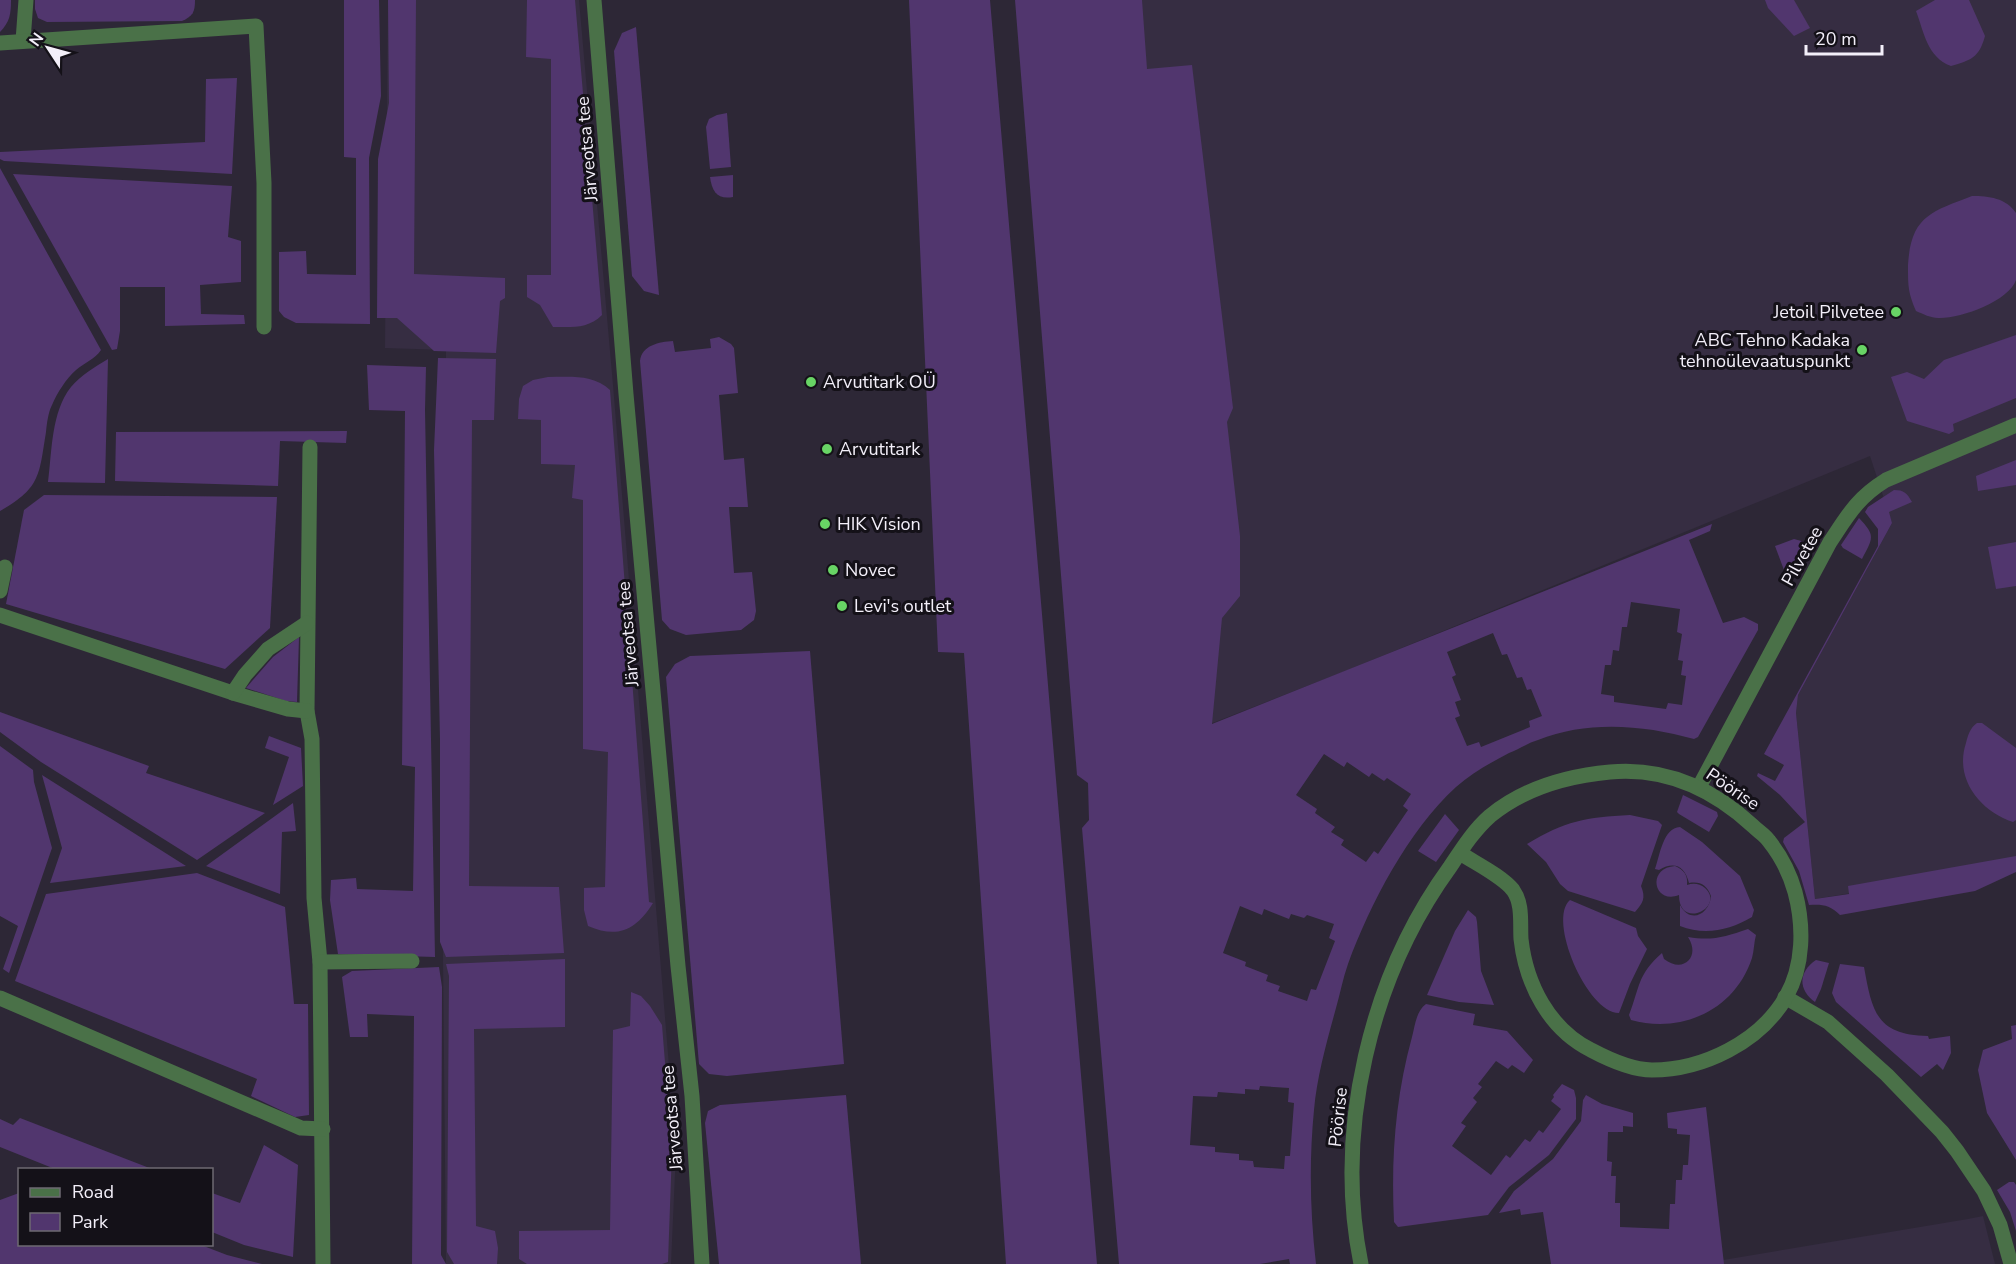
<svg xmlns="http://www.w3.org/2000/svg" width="2016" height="1264" font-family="'Nunito Sans',sans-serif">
	<rect width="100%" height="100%" fill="#2d2736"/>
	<g fill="#362d42">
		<polygon points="388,0 579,0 613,385 676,1151 671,1264 446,1264 443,957 446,350 385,348"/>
		<polygon points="1070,0 2016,0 2016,866 1815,899 1796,713 1798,695 1892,523 1870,456 1348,670 1210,724"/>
		<polygon points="1983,1216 1995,1264 1699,1264 1968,1219"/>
	</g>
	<g fill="#51366e" fill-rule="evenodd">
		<path d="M0,0H11C11,13 10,22 0,32Z"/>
		<path d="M35,0H195C195,12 193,16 182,21L47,22L38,18L35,9Z"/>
		<polygon points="344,0 379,0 381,96 369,158 370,324 296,323 284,317 279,311 279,252 306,251 307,274 356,275 356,158 344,157"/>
		<polygon points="388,0 416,0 414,274 505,278 505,298 500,301 496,353 434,351 397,318 377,318 378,159 389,103"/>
		<path d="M527,0H575L602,315C588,329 572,327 553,327L540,305L527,297V275H551V59L526,57Z"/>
		<polygon points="909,0 990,0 1097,1264 1006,1264 964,653 938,652"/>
		<path d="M1015,0H1142L1147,69L1192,65L1233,408L1227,422L1240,536V596L1222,618L1212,724L1712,524L1710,531L1689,540L1723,623L1744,617L1758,624V630L1698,737L1694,739C1644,725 1588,720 1538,740C1528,743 1519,749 1509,753C1490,763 1472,773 1456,787C1408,831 1370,904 1348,964C1343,978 1340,994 1336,1008C1327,1041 1317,1076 1314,1110C1309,1161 1310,1213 1316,1264H1290L1289,1259L1260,1264H1119L1082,828L1089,820L1088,783L1077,775ZM1631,602L1680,609L1677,632L1682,634L1678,660L1683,661L1681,675L1686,676L1682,705L1668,703L1666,709L1614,702V696L1601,694L1605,665H1611L1613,650L1619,651L1622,627H1627ZM1493,633L1502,655L1507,654L1517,678L1522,677L1527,690L1531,689L1542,716L1529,721L1530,727L1481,747L1479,742L1467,746L1455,718L1460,716L1455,702L1461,700L1452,677L1456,675L1447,652ZM1324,754L1344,767L1347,762L1369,777L1372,773L1384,781L1387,778L1411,794L1403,806L1408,810L1378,854L1374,851L1366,862L1341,845L1344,840L1331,832L1335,827L1315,813L1317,809L1296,795ZM1240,906L1262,915L1264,909L1289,919L1291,914L1304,918L1307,915L1334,924L1329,938L1335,941L1316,990L1311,989L1307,1001L1278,991L1280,986L1266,981L1268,975L1245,966L1246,962L1223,953ZM1260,1086L1289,1088L1288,1102L1294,1103L1290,1156H1285L1284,1169L1254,1167L1253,1161L1239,1160V1154L1215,1152V1147L1190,1145L1193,1096L1217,1097L1218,1092L1245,1094V1089L1259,1090Z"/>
		<polygon points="1765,0 1794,0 1810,28 1794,36 1768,8"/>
		<path d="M1935,0H1969L1985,36C1979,58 1971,60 1951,66C1927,57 1924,32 1916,11Z"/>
		<polygon points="636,27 659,295 644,291 632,276 614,51 622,33"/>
		<polygon points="237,78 232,174 4,161 0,159 0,152 205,142 206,79"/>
		<polygon points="727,113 731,167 710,169 706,127 709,119 717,115"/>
		<path d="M0,168L101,350C95,359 84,363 76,370C66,379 57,393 52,405C48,413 47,423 46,432C39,475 41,488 0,511Z"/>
		<polygon points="13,174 232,186 228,237 241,241 241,282 200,285 201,314 244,315 245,324 165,326 165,287 120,287 120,331 117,349 112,350"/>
		<path d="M733,175V197C718,200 712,192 710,177Z"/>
		<path d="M1972,196C1989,196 2006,198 2016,213V280C2009,301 1960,319 1938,318C1931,318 1923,314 1916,311C1908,292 1908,286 1908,265C1911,216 1931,212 1972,196Z"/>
		<polygon points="2016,335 2016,398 1953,424 1954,431 1949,434 1907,421 1891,377 1907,372 1924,379 1944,360"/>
		<path d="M719,337L731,344L734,348L738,393L719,395L724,460L744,458L748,507H729L734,573L752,572L756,611L754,620L741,630L686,635L670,629L662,620L640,361C642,345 659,342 673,341L675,352L711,348L710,339Z"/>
		<polygon points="438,358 496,359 494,420 472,420 469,886 559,887 564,953 446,957 440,942 440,740 434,450"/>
		<path d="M108,359L105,483L48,482C52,452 51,412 71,387C81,375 95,367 108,359Z"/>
		<polygon points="367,365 426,367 425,410 435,957 338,954 330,900 331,880 356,878 357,889 413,891 415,767 402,765 405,411 369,410"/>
		<path d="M548,377C570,377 593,374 610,390L649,902L653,903C636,930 618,939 588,926L584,910V888L605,887L608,752L583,749V500L572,498L575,465L541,464V420L518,419L519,399L523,386L533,380Z"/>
		<polygon points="347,431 346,443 280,441 278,486 115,481 116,432"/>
		<polygon points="2016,460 2016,485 1978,491 1976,476"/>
		<path d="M1894,490C1904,490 1907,493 1912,502L1889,512L1892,523L1798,695L1796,713L1815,899L1849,894L1848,886L2016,856V872L1975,891L1840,915C1830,905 1822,904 1809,905L1799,871L1783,842L1784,838L1805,822L1780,795L1757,776L1758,773L1775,781L1784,765L1764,754L1878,546V529L1865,512L1868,507Z"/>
		<polygon points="44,495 277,497 270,628 225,669 6,604 24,510"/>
		<path d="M1859,518C1876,536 1873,538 1862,559L1843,548L1841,545Z"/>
		<polygon points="1794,539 1805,542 1788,573 1784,570 1775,546"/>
		<polygon points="2016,542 2016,586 1996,589 1988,547"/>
		<polygon points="299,637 297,702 286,701 246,688 273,657"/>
		<polygon points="810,651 844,1064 727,1076 709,1074 699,1064 666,677 675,664 690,656"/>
		<polygon points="0,712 149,766 146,773 265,813 197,860 41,762 0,732"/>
		<path d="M1977,723H1982L2016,748V820L2013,822C1980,811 1954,779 1966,743C1968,735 1970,728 1977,723Z"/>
		<polygon points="269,736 301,748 303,786 273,805 289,757 265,748"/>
		<polygon points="0,746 33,770 34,782 52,848 9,973 3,969 18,926 0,916"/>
		<polygon points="42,775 186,866 50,883 62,848"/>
		<polygon points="1683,795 1717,812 1718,816 1709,832 1679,814 1677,812"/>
		<polygon points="293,803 296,831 282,832 280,894 206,866"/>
		<polygon points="1445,814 1459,830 1436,862 1418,851"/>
		<path d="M1630,815L1658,821L1662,825L1641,886C1646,898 1643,903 1635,912L1568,891L1560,884L1546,862L1527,844C1565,821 1586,817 1630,815Z"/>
		<path d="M1680,827L1702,842L1740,876L1754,910L1752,917C1730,930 1705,936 1680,926V905C1690,924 1709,915 1711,896C1707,885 1700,881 1689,883C1685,866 1674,861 1659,870L1655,869C1660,855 1663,828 1680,827Z"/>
		<path d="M1675,866C1684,870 1688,875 1687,885C1693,883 1699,883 1705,888C1726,907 1679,931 1679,895C1654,905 1646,868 1675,866Z"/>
		<polygon points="197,873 285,907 294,1004 308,1004 309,1115 295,1117 251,1096 257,1079 15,981 46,894"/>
		<path d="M1570,900L1636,928L1638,936L1647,949L1630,984L1619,1013C1587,1013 1547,919 1570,900Z"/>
		<polygon points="1468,910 1476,917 1477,922 1481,971 1494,1005 1459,1002 1427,995 1455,931"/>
		<path d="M1748,929L1756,935C1754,942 1754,951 1752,958C1735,1010 1682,1034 1631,1020L1629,1015C1640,987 1637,975 1662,953L1664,959C1683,974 1701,957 1688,937C1712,941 1725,937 1748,929Z"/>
		<polygon points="565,959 565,1027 474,1029 476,1226 495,1231 498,1248 497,1264 454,1264 447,1252 449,976 446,964"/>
		<path d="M1816,960L1829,963L1821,989L1815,1002C1798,990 1798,972 1816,960Z"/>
		<path d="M1840,964L1864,967C1872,1011 1876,1035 1928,1036L1929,1039L1950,1036L1951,1053L1943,1070L1937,1064L1921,1077L1836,1002L1832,993Z"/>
		<polygon points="439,967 442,987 441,1255 446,1264 412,1264 414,1016 367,1014 368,1037 350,1037 342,977 352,971"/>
		<polygon points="631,992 641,996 650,1006 662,1025 672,1150 668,1262 662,1264 527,1264 519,1259 519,1231 610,1230 613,1030 630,1026"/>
		<path d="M1426,1004L1475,1014L1473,1025L1507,1031L1533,1060L1524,1073L1512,1065L1508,1069L1496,1061L1478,1084L1482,1087L1473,1098L1477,1102L1461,1123L1466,1126L1452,1146L1491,1175L1506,1155L1510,1158L1525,1139L1530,1142L1539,1130L1543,1133L1561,1109L1551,1101L1554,1097L1553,1095L1562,1084L1574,1090L1576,1098V1119L1549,1155L1509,1187L1488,1215L1398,1227L1394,1222C1391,1159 1395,1099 1412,1037C1415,1026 1416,1011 1426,1004Z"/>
		<polygon points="2016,1025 2016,1160 1987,1113 1978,1070 1983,1050 2012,1039 2011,1026"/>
		<polygon points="846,1095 861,1264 719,1264 705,1123 708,1111 720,1105"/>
		<polygon points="1586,1095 1602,1104 1633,1113 1633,1127 1623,1126 1623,1132 1608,1132 1607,1161 1612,1162 1611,1176 1616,1176 1615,1203 1620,1203 1620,1227 1669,1229 1670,1204 1675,1204 1676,1180 1682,1180 1683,1165 1688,1165 1690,1135 1677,1134 1677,1129 1668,1128 1667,1113 1706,1107 1724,1264 1551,1264 1543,1212 1521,1215 1520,1209 1499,1213 1514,1191 1553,1159 1581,1121 1583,1100"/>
		<polygon points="20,1118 152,1169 55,1169 0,1147 0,1119 13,1125"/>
		<polygon points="264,1145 298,1165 293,1257 244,1245 212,1232 212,1193 240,1203"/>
		<polygon points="2009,1182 2014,1182 2016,1185 2016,1231 2010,1212 1997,1190"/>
		<polygon points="19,1193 20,1244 201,1245 227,1255 262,1264 0,1264 0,1200"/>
	</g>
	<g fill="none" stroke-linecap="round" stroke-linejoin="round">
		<g stroke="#4a7148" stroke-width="15">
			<polyline points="594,0 626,394 678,966 692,1096 702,1264"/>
			<polyline points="23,41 26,0"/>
			<polyline points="0,43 256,26 264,183 264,327"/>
			<polyline points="310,447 307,711 312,739 314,898 320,962 323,1264"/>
			<polyline points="0,591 5,567"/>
			<polyline points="0,615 233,693 288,709 307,711"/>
			<polyline points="233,693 245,675 268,649 307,623"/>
			<path d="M1699,787L1830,542C1848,515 1857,498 1886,480L2016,425"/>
			<polyline points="320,962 412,961"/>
			<polyline points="1785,997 1828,1022 1887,1075 1942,1132 1957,1151 1984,1191 2000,1225 2011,1264"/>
			<polyline points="0,998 301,1128 323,1129"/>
			<path d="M1361,1264C1334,1130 1370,977 1450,867C1462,849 1474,830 1490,816C1524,788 1567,776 1610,772C1665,767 1713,789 1753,826C1758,831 1765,835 1769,841C1781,856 1790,874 1795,892C1804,926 1804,965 1786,997C1760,1042 1703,1070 1652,1070C1632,1070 1608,1059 1591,1050C1549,1029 1526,984 1521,939C1520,922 1523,904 1513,890C1502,876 1475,863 1460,853"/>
		</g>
	</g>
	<g fill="#68d465" stroke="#141118" stroke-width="2">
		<circle cx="1896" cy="312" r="6"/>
		<circle cx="1862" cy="350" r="6"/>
		<circle cx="811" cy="382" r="6"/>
		<circle cx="827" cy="449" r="6"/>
		<circle cx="825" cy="524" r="6"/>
		<circle cx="833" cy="570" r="6"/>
		<circle cx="842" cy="606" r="6"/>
	</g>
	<g text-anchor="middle" stroke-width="6" stroke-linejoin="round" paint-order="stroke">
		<g font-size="18" fill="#f3eff9" stroke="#141118">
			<text transform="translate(587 149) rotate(-95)" y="6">Järveotsa tee</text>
			<text transform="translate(1802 556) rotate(-61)" y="6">Pilvetee</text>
			<text transform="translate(628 634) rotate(-95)" y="6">Järveotsa tee</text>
			<text transform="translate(1733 789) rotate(34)" y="6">Pöörise</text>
			<text transform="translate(1338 1117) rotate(-84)" y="6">Pöörise</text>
			<text transform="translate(672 1118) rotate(-95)" y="6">Järveotsa tee</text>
		</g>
		<g font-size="18" fill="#f3eff9" stroke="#141118" text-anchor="start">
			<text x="1884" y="318" text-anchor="end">Jetoil Pilvetee</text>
			<text x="1850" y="346" text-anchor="end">ABC Tehno Kadaka<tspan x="1850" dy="21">tehnoülevaatuspunkt</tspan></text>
			<text x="823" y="388">Arvutitark OÜ</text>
			<text x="839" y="455">Arvutitark</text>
			<text x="837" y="530">HIK Vision</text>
			<text x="845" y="576">Novec</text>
			<text x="854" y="612">Levi's outlet</text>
		</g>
	</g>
	<rect x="18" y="1168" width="195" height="78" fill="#141118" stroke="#6d6a72" stroke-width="1.5"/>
	<rect x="30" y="1188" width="30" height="9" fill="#4a7148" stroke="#6d6a72" stroke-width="1.5"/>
	<text x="72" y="1198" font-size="18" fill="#f3eff9">Road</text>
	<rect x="30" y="1213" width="30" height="18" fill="#51366e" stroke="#6d6a72" stroke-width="1.5"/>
	<text x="72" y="1228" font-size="18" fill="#f3eff9">Park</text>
	<g transform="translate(48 48) rotate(306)" stroke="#141118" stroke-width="4.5" paint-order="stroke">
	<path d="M0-4.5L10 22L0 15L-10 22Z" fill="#f3eff9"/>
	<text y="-9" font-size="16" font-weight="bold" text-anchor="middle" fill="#f3eff9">N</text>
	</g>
	<path d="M1806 45v9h76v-9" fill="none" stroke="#f3eff9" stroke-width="3"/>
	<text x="1815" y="45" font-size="18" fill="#f3eff9" stroke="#141118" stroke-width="4.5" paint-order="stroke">20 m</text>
</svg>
